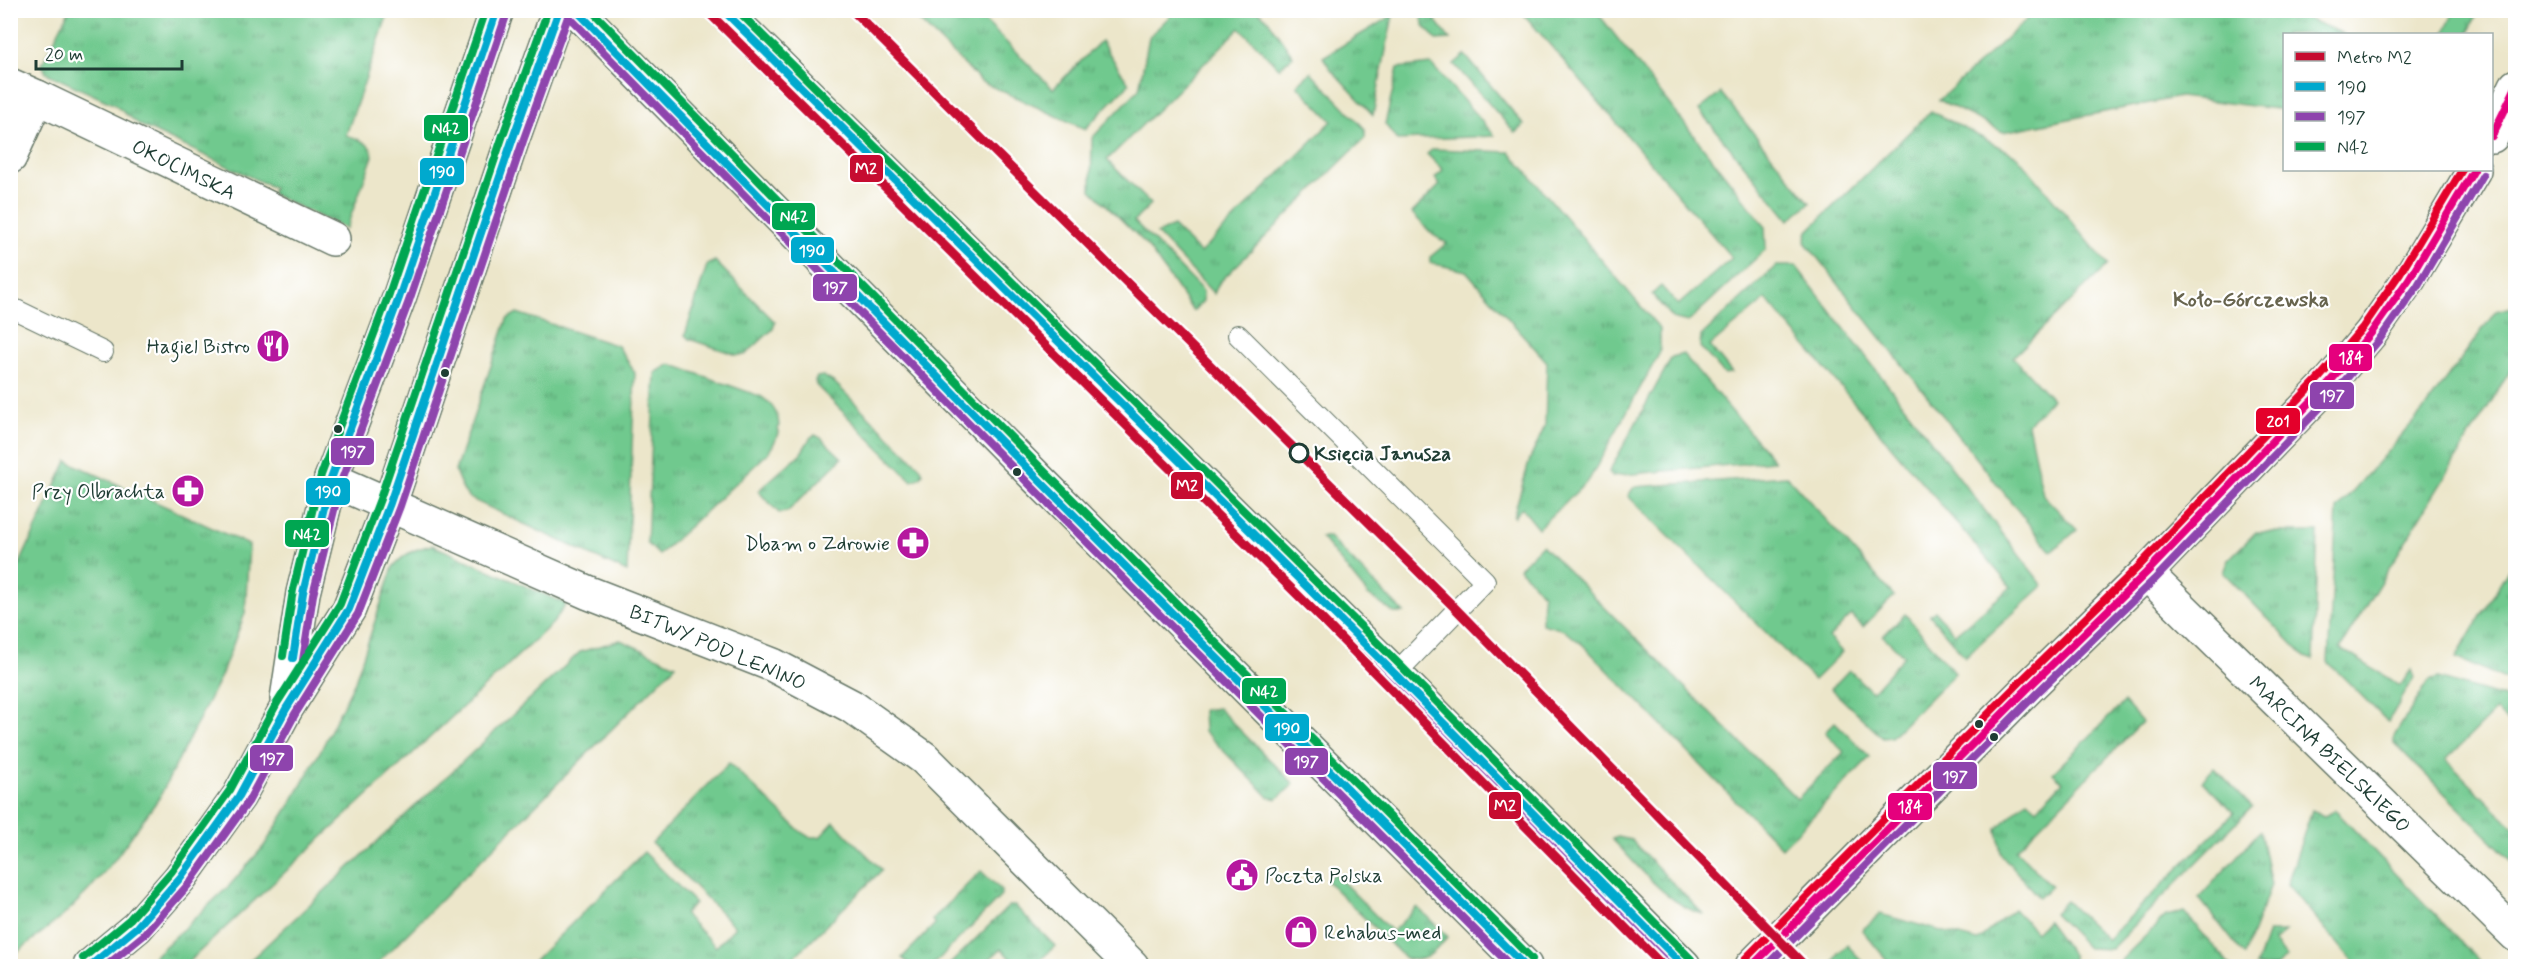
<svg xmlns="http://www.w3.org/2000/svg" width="2526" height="977" font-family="Mynerve,sans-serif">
	<defs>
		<pattern id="grass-tufts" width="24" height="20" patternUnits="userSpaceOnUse" patternTransform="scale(1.5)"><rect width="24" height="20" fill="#70c98e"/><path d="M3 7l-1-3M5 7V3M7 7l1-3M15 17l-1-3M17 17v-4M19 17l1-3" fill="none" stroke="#5ba475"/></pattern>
	</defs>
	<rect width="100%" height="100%" fill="#fff"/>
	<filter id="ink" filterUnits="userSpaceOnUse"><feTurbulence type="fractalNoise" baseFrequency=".0167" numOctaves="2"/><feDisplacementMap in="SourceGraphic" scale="12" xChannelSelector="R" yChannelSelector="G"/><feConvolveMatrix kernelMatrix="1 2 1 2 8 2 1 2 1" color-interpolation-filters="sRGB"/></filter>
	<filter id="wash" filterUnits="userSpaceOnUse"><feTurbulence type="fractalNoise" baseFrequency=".008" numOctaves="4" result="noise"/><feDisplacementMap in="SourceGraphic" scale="24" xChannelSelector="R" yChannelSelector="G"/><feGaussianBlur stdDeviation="1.35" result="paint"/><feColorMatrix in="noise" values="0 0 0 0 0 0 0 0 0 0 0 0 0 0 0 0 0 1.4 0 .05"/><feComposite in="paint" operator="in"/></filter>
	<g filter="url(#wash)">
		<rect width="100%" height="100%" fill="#ece6ca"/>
		<g fill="url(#grass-tufts)" stroke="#488361" stroke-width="1.5">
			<path d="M69,11H389L346,135C358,140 371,141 373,156L346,229L272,194L274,188L140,125L113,104L46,73L42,64Z"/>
			<polygon points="909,11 975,11 1053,89 1101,41 1129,84 1085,129 982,82"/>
			<polygon points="1175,11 1258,11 1268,20 1293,56 1279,68 1240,28 1107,160 1151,204 1134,221 1203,291 1203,301 1193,311 1145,243 1091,190 1092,138 1139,89 1149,37"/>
			<polygon points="1423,11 1446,11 1435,20 1450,39 1436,40 1423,24 1421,12"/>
			<polygon points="1521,11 1596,11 1765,226 1766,249 1688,322 1672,318 1652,294 1661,286 1678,305 1732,258"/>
			<polygon points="2036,11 2288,11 2344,34 2284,34 2284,110 2180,97 2003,132 1939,100"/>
			<polygon points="2454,11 2478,11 2468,34 2444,34"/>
			<polygon points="1393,15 1373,115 1330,68 1323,57"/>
			<polygon points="1465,55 1524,125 1515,133 1454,64"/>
			<polygon points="1431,64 1495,136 1397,140 1385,124 1398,68"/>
			<polygon points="1311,72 1365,129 1365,138 1219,283 1214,294 1157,234 1173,226 1200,253 1332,121 1297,85"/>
			<polygon points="1721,93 1810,203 1789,220 1699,110"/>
			<polygon points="1931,111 2017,156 2108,265 2013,357 2052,399 2028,424 2043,495 2077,530 2051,552 1805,242 1808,231"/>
			<polygon points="1433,149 1510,152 1660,329 1660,352 1589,480 1538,528 1522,508 1513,517 1530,459 1545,426 1547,362 1466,271 1430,263 1430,257 1447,243 1433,235 1412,213 1440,185 1435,178 1443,170 1427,154"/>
			<polygon points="715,261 775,322 773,329 745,355 737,355 689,339 685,335 707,265"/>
			<polygon points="1776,266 1796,266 2043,586 1965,657 1930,615 1935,611 1955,634 2011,587 1766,299 1710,346 1732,373 1724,374 1700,347 1701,336"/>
			<polygon points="2515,306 2515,363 2340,648 2400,686 2411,670 2414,678 2388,722 2328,662 2337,509 2422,412 2496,311"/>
			<polygon points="517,313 618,346 635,373 627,572 469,498 463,490 455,471 507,319"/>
			<polygon points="1683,354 1774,461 1612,476 1609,472 1672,357"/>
			<path d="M670,364L762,397C784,413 783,434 767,454L659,555L647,543L655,373Z"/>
			<polygon points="823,376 835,383 920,467 923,473 920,478 912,481 816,385 815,381 817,377"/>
			<polygon points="815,435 821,438 842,458 787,512 779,513 758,491 801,453 811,437"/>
			<polygon points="67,461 249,545 245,613 221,676 159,798 115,859 89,890 63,916 11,957 11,583"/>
			<polygon points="1787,476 1894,596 1863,627 1851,615 1829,638 1842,652 1814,680 1628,496 1634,487"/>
			<polygon points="2256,532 2318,532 2313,660 2305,657 2223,572 2228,560"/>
			<polygon points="1321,537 1329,537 1404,613 1394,613 1368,595"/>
			<path d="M432,545L566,604L553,623L184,966H144L230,885L264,846L290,805L322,748L355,681L393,567C405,553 415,549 432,545Z"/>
			<polygon points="1542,545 1797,799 1844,752 1825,732 1835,722 1870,757 1782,848 1583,645 1564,630 1542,624 1543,594 1519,568"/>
			<polygon points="2515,559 2515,683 2456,658"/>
			<polygon points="1905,614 1955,673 1891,737 1883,738 1831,689 1849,670 1872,692 1904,656 1883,636"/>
			<polygon points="620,640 676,665 375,966 244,966 580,652"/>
			<polygon points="2438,678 2502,697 2515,708 2515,729 2496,710 2446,760 2515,829 2515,864 2394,743 2394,736 2429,681"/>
			<polygon points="2124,702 2142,722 2016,850 2051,886 2039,898 2001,854 1997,829 2027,800 2037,809 2063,782 2053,773"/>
			<polygon points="1218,708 1294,784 1277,799 1269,797 1204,731 1203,710"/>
			<polygon points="729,763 801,832 809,837 820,837 834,822 882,870 785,966 529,966 644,852 695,903 684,914 716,947 735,927 652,843"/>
			<polygon points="2214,768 2252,807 2111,949 2088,948 2054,913 2066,901 2107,940 2234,813 2202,781"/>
			<polygon points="2312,810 2323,817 2335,810 2484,966 2357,966 2287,884"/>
			<polygon points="2260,831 2271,885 2244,955 2199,898"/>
			<path d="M1618,837L1631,840L1703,914C1668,906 1637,864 1612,839Z"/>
			<polygon points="981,871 1001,890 1001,896 932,966 912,966 902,958 935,924 932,920"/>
			<path d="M1334,873L1392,932L1417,907L1448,937C1435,951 1425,965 1405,958L1327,881Z"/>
			<polygon points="1009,906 1015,906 1055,946 1034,966 1018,966 1001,949 982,966 948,966"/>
			<polygon points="2014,909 2036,932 2047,921 2073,956 2073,966 1892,966 1862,930 1880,914 1977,941"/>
			<polygon points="2184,912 2231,966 2120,966 2121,960 2166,916"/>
			<polygon points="2268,932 2285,932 2274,941 2287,957 2276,966 2256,966"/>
			<polygon points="1847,945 1867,966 1832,966 1838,954"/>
		</g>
	</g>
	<g filter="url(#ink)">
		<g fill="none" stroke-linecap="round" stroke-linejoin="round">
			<g stroke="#677868" stroke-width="22">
				<g id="lane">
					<polyline points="10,307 103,352"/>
					<polyline points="1238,335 1485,581 1395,674"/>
				</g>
			</g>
			<g stroke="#677868" stroke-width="36">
				<g id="street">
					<polyline points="10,85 37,97 10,157"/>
					<polyline points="37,97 333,239"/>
					<polyline points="2492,136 2516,86"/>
					<polyline points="331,479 589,593 773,665 851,706 924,758 1132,966"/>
					<polyline points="2146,573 2516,935"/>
					<polyline points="1752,966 2031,685 2146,573 2328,384 2371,333 2409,279 2474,170"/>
				</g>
			</g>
			<g stroke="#677868" stroke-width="36">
				<g id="secondary">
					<polyline points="576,10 1038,479 1525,966"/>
					<polyline points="722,10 1395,674 1684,966"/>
					<polyline points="287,699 303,593 331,479 399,298 497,10"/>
					<polyline points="90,966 137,927 180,878 239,796 286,709 349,609 390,503 513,138 559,10"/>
				</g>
			</g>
			<use href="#lane" stroke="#fff" stroke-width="20"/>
			<use href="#street" stroke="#fff" stroke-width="33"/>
			<use href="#secondary" stroke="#fff" stroke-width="33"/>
			<g stroke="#fff" stroke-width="12">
				<g id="bus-1">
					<polyline points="576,10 1038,479 1525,966"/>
					<polyline points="723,10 1395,674 1684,966"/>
					<polyline points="293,658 303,593 331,479 399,298 497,10"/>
					<polyline points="90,966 137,927 180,878 239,796 286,709 349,609 390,503 513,138 559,10"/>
				</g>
			</g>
			<g stroke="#fff" stroke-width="12">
				<g id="bus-2">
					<polyline points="569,17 1031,486 1511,966"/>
					<polyline points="715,17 1388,681 1670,966"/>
					<polyline points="303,660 313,595 341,482 409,301 507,13"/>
					<polyline points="106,966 144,935 188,885 248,802 295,714 358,614 400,506 523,141 569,14"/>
					<polyline points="1766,966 2038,692 2154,580 2336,391 2379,340 2418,285 2483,175"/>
				</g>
			</g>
			<g stroke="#fff" stroke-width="12">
				<g id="bus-3">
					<polyline points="591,10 1045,472 1532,959"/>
					<polyline points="737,10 1402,667 1691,959"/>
					<polyline points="283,656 293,590 321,475 389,294 486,10"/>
					<polyline points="83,958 130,919 172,871 230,790 277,703 340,604 380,499 503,135 548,10"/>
				</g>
			</g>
			<g stroke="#fff" stroke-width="12">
				<g id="bus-4">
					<polyline points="2492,136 2516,87"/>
					<polyline points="1752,966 2031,685 2146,573 2328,384 2371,333 2409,279 2474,170"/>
				</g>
			</g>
			<g stroke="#fff" stroke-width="12">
				<polyline id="bus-5" points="1745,959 2024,678 2139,566 2320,377 2363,327 2400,273 2462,170"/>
			</g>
			<use href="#bus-1" stroke="#00a9ce" stroke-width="8"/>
			<use href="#bus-2" stroke="#8e44ad" stroke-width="8"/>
			<use href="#bus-3" stroke="#00a651" stroke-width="8"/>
			<use href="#bus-4" stroke="#e5007d" stroke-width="8"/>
			<use href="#bus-5" stroke="#e4002b" stroke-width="8"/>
			<g stroke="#fff" stroke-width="14">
				<g id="metro-1">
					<polyline points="706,10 1314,611 1663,966"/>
					<polyline points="852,10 1452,605 1805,966"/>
				</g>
			</g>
			<use href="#metro-1" stroke="#c60c30" stroke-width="9"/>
		</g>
	</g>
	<defs>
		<g id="restaurant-disc" transform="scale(1.725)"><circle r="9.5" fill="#b5179e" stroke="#fff"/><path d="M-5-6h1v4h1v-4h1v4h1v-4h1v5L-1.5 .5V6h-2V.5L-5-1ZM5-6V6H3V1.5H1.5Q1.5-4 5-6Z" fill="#fff"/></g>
		<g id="pharmacy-disc" transform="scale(1.725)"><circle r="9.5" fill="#b5179e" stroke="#fff"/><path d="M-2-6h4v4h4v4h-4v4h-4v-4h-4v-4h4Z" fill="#fff"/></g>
		<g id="civic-disc" transform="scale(1.725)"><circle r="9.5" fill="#b5179e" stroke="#fff"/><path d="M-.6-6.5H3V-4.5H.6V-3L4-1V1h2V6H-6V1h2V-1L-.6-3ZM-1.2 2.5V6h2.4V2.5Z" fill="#fff"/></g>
		<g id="shop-disc" transform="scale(1.725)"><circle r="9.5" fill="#b5179e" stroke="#fff"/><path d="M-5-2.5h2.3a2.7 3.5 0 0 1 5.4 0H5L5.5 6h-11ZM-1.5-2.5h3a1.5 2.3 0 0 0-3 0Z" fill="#fff"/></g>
	</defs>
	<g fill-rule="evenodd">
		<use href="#restaurant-disc" x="273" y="346"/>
		<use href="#pharmacy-disc" x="188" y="491"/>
		<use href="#pharmacy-disc" x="913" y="543"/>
		<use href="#civic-disc" x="1242" y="875"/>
		<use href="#shop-disc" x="1301" y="932"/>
	</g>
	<g fill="#1f3d34" stroke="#fff" stroke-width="2">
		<circle cx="445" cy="373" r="5"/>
		<circle cx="338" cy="429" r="5"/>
		<circle cx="1017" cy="472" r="5"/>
		<circle cx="1979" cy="724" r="5"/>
		<circle cx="1994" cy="737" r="5"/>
	</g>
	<circle fill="#fff" stroke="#1f3d34" stroke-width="3" cx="1299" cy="453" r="9"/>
	<g text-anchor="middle" stroke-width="4.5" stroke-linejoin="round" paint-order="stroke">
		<g font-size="20" fill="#1f3d34" stroke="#fff">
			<text transform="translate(184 169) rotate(26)" y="7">OKOCIMSKA</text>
			<text transform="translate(718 647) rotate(23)" y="7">BITWY POD LENINO</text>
			<text transform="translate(2330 754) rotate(44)" y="7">MARCINA BIELSKIEGO</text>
		</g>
		<g font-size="20" fill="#1f3d34" stroke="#fff" text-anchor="end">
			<text x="250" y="353">Hagiel Bistro</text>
			<text x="165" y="498">Przy Olbrachta</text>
			<text x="890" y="550">Dbam o Zdrowie</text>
			<text x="1265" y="882" text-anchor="start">Poczta Polska</text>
			<text x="1324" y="939" text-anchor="start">Rehabus-med</text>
		</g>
		<g font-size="20" font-weight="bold" fill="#1f3d34" stroke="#fff" text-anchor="start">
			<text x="1314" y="460">Księcia Janusza</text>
		</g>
		<g font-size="21" font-weight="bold" fill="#67644e" stroke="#fff">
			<text x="2251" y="306">Koło-Górczewska</text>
		</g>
	</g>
	<g stroke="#fff" stroke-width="2">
		<rect x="423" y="114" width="46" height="28" rx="6" fill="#00a651"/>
		<rect x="849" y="154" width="35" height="29" rx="6" fill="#c60c30"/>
		<rect x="419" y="157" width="46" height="29" rx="6" fill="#00a9ce"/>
		<rect x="771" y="202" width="45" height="29" rx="6" fill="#00a651"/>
		<rect x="790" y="236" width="45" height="28" rx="6" fill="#00a9ce"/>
		<rect x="812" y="273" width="46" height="29" rx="6" fill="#8e44ad"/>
		<rect x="2328" y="343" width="45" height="29" rx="6" fill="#e5007d"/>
		<rect x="2309" y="381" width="46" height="29" rx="6" fill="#8e44ad"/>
		<rect x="2255" y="407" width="46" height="28" rx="6" fill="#e4002b"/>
		<rect x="330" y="437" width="45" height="29" rx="6" fill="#8e44ad"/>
		<rect x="1170" y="471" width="34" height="29" rx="6" fill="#c60c30"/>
		<rect x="305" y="477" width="46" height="29" rx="6" fill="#00a9ce"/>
		<rect x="284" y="519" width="46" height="29" rx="6" fill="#00a651"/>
		<rect x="1241" y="677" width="46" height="28" rx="6" fill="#00a651"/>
		<rect x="1264" y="713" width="46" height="29" rx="6" fill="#00a9ce"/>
		<rect x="249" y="744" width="45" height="28" rx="6" fill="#8e44ad"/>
		<rect x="1284" y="747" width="45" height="29" rx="6" fill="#8e44ad"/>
		<rect x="1932" y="761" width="46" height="29" rx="6" fill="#8e44ad"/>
		<rect x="1488" y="791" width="34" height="29" rx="6" fill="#c60c30"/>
		<rect x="1887" y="792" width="46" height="29" rx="6" fill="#e5007d"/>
	</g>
	<g font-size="16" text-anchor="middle" font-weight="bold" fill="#fff">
		<text x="446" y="134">N42</text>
		<text x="866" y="174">M2</text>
		<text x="442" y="177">190</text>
		<text x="794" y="222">N42</text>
		<text x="812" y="256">190</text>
		<text x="835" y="293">197</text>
		<text x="2351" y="363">184</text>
		<text x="2332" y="401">197</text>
		<text x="2278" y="427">201</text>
		<text x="353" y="457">197</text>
		<text x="1187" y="491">M2</text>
		<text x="328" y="497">190</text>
		<text x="307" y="540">N42</text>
		<text x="1264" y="697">N42</text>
		<text x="1287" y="734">190</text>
		<text x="272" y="764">197</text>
		<text x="1306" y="767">197</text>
		<text x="1955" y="782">197</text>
		<text x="1505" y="811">M2</text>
		<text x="1910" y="812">184</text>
	</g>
	<rect width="2526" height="977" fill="none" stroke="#fff" stroke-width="36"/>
	<rect x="2283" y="33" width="210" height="138" fill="#ffffff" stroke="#a5b1ae" stroke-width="1.5"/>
	<rect x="2295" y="52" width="30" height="9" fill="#c60c30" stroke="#a5b1ae" stroke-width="1.5"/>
	<text x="2337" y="63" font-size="18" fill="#1f3d34">Metro M2</text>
	<rect x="2295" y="82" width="30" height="9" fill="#00a9ce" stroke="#a5b1ae" stroke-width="1.5"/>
	<text x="2337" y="93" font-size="18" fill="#1f3d34">190</text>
	<rect x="2295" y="112" width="30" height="9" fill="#8e44ad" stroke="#a5b1ae" stroke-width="1.5"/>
	<text x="2337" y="123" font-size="18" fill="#1f3d34">197</text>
	<rect x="2295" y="142" width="30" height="9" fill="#00a651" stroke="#a5b1ae" stroke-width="1.5"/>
	<text x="2337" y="153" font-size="18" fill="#1f3d34">N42</text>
	<path d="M36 60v9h146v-9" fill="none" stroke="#1f3d34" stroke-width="3"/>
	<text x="45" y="60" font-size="18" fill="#1f3d34" stroke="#ffffff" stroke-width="4.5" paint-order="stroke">20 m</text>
</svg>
